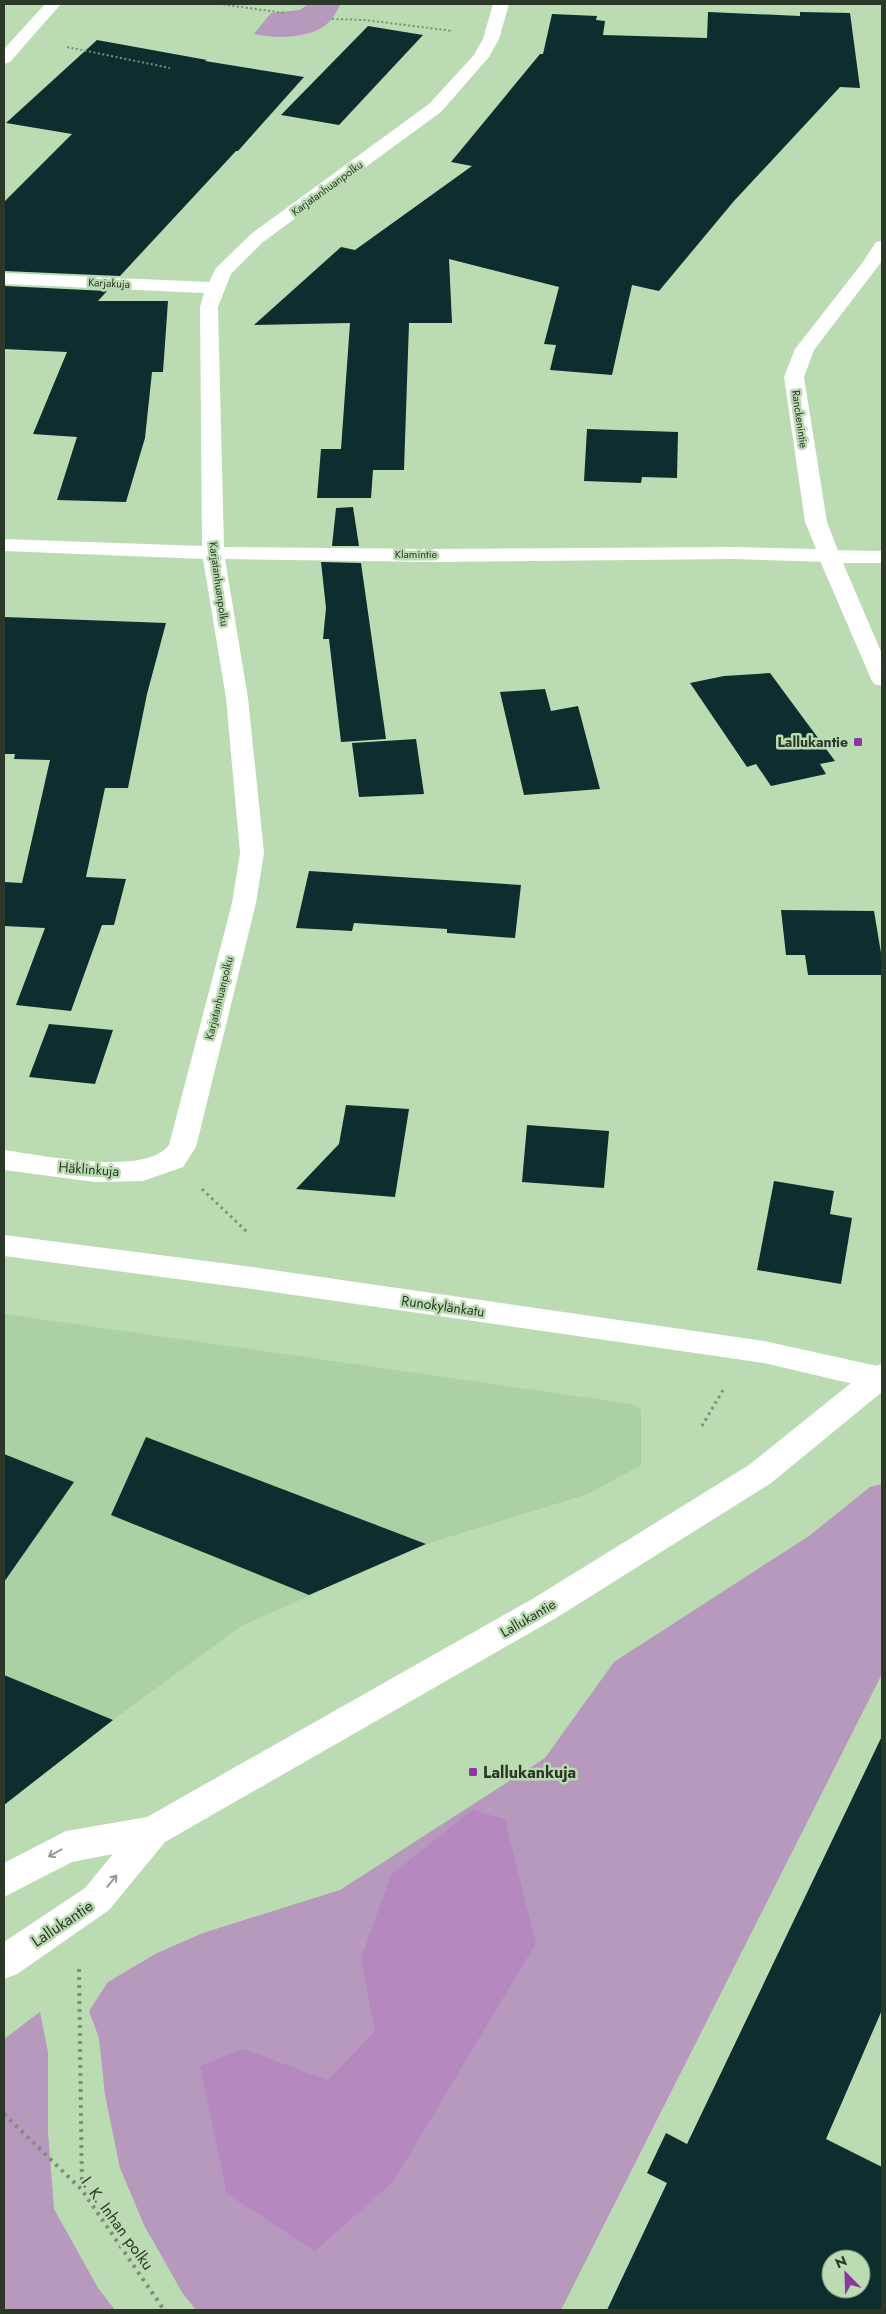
<svg xmlns="http://www.w3.org/2000/svg" width="886" height="2314" font-family="Jost,sans-serif">
	<rect width="100%" height="100%" fill="#bbdbb3"/>
	<polygon fill="#abd0a3" points="4,1314 632,1404 641,1410 641,1465 588,1494 426,1544 241,1626 113,1720 4,1805"/>
	<g fill="#b799be">
		<path d="M308,4L340,5C337,11 334,17 329,22C313,39 275,39 254,34L271,13L300,10Z"/>
		<polygon points="882,1484 882,1674 561,2310 196,2310 183,2294 144,2225 120,2168 105,2095 99,2038 89,2011 108,1982 157,1953 203,1933 340,1890 545,1758 614,1662 809,1536 870,1487"/>
		<polygon points="40,2012 48,2052 48,2132 54,2209 98,2288 115,2310 4,2310 4,2039"/>
	</g>
	<polygon fill="#b589c0" points="472,1810 505,1819 536,1943 393,2182 315,2251 227,2194 200,2066 243,2049 328,2080 375,2031 361,1958 391,1875"/>
	<g fill="#0d2d2f" fill-rule="evenodd">
		<polygon points="708,12 800,16 800,12 850,13 860,88 840,87 734,201 659,291 632,285 612,375 550,370 556,345 544,344 559,287 449,259 452,323 409,323 404,470 373,470 371,498 317,498 321,449 341,449 350,323 254,325 341,247 355,250 472,166 451,162 540,54 543,54 552,14 597,16 596,20 605,21 603,35 707,38"/>
		<polygon points="368,26 423,35 339,125 281,115"/>
		<polygon points="97,40 207,60 205,61 304,77 238,151 236,151 120,276 4,271 4,202 72,134 6,123"/>
		<polygon points="4,286 107,291 98,301 168,301 163,372 152,372 145,438 126,502 57,500 77,437 33,434 67,352 4,349"/>
		<polygon points="587,429 678,432 677,478 642,477 641,483 584,481"/>
		<polygon points="353,507 359,546 332,546 336,508"/>
		<polygon points="321,562 361,563 386,739 341,742 329,639 323,639 326,608"/>
		<polygon points="4,617 166,623 147,694 128,788 105,788 86,877 126,879 114,925 102,925 71,1011 16,1005 45,928 4,926 4,882 22,883 50,760 14,759 15,754 4,754"/>
		<polygon points="770,673 835,761 820,764 826,774 771,786 756,764 747,767 690,683 724,676"/>
		<polygon points="545,689 551,711 578,706 600,789 524,795 500,692"/>
		<polygon points="416,739 424,794 359,797 352,743"/>
		<polygon points="309,871 521,885 515,938 447,933 447,929 354,923 352,931 296,928"/>
		<polygon points="781,910 874,911 882,959 882,975 808,975 805,955 786,955"/>
		<polygon points="49,1024 113,1030 95,1084 29,1077"/>
		<polygon points="346,1105 409,1109 395,1197 296,1189 339,1144"/>
		<polygon points="527,1125 609,1131 604,1188 522,1182"/>
		<polygon points="774,1181 834,1191 830,1214 852,1218 841,1284 757,1270"/>
		<polygon points="146,1437 426,1544 309,1595 111,1515"/>
		<polygon points="4,1454 74,1482 4,1582"/>
		<polygon points="4,1675 113,1720 4,1805"/>
		<path d="M882,1736V2010L826,2139L882,2167V2310H607L667,2183L647,2173L666,2133L687,2144ZM831,2259H861V2289H831Z"/>
	</g>
	<g fill="none" stroke-linecap="round" stroke-linejoin="round">
		<g stroke="#7a9174" stroke-width="2" stroke-dasharray="2 2.5" stroke-linecap="butt">
			<polyline points="219,4 285,13"/>
			<polyline points="332,19 365,20 453,31"/>
			<polyline points="67,47 170,68"/>
		</g>
		<g stroke="#7a9174" stroke-width="3" stroke-dasharray="2.5 4" stroke-linecap="butt">
			<polyline points="202,1189 248,1233"/>
			<polyline points="702,1426 723,1390"/>
		</g>
		<g stroke="#7a9174" stroke-width="4" stroke-dasharray="3 5" stroke-linecap="butt">
			<polyline points="79,1969 82,2190"/>
			<polyline points="4,2114 82,2190 164,2310"/>
		</g>
		<g fill="#fff" fill-rule="evenodd">
			<polygon points="45,4 61,4 10,62 4,64 4,49"/>
			<path d="M493,4H509L499,39L489,57L441,112L263,242L231,274L218,307L224,547L433,549L734,547L816,549L805,522L784,377L795,349L863,262L876,242L882,241V261L814,350L804,377L827,522L840,556L837,561L829,562L734,559L433,562L225,559L248,698L264,853L256,903L196,1147L183,1167L143,1181L95,1182L4,1170V1150C40,1155 146,1177 169,1145L232,903L240,853L226,698L203,559L4,551V539L202,546L200,307L204,293L4,284V273L209,282L216,268L251,234L429,104L474,55L483,39Z"/>
			<polygon points="4,1235 245,1266 764,1341 882,1367 882,1389 879,1390 764,1363 245,1288 4,1256"/>
		</g>
		<g fill="#fff" fill-rule="evenodd">
			<polygon points="829,550 882,551 882,563 843,563 882,654 882,686 874,684 871,679 818,556 821,551"/>
			<polygon points="882,1364 882,1392 771,1483 556,1618 165,1842 109,1910 17,1974 4,1979 4,1942 85,1888 113,1854 72,1862 4,1897 4,1863 66,1831 147,1817 534,1598 749,1465 871,1367"/>
		</g>
	</g>
	<defs><path id="oneway-shaft" d="M-6 0H5M1.5-3L5.5 0L1.5 3" fill="none" stroke-width="1.6" stroke-linecap="round" stroke-linejoin="round" transform="scale(1.25)"/></defs>
	<g stroke="#959c94">
		<use href="#oneway-shaft" transform="translate(55 1853) rotate(151)"/>
		<use href="#oneway-shaft" transform="translate(112 1881) rotate(-51)"/>
	</g>
	<g fill="#8d35a1" stroke="#bbdbb3" stroke-width="2">
		<rect x="853" y="737" width="10" height="10" rx="2.5"/>
		<rect x="468" y="1767" width="10" height="10" rx="2.5"/>
	</g>
	<g text-anchor="middle" stroke-width="5" stroke-linejoin="round" paint-order="stroke">
		<g font-size="11" fill="#2b3828" stroke="#bbdbb3">
			<text transform="translate(327 188) rotate(-36)" y="4">Karjatanhuanpolku</text>
			<text transform="translate(109 283) rotate(3)" y="4">Karjakuja</text>
			<text transform="translate(800 419) rotate(82)" y="4">Ranckenintie</text>
			<text x="416" y="558">Klamintie</text>
			<text transform="translate(219 584) rotate(82)" y="4">Karjatanhuanpolku</text>
			<text transform="translate(219 998) rotate(-76)" y="4">Karjatanhuanpolku</text>
		</g>
		<g font-size="14" font-weight="bold" fill="#2b3828" stroke="#bbdbb3" text-anchor="end">
			<text x="848" y="747">Lallukantie</text>
		</g>
		<g font-size="14" fill="#2b3828" stroke="#bbdbb3">
			<text transform="translate(89 1169) rotate(4)" y="5">Häklinkuja</text>
			<text transform="translate(443 1306) rotate(8)" y="5">Runokylänkatu</text>
			<text transform="translate(528 1618) rotate(-30)" y="5">Lallukantie</text>
		</g>
		<g font-size="16" font-weight="bold" fill="#2b3828" stroke="#bbdbb3" text-anchor="start">
			<text x="483" y="1778">Lallukankuja</text>
		</g>
		<g font-size="16" fill="#2b3828" stroke="#bbdbb3">
			<text transform="translate(62 1923) rotate(-34)" y="6">Lallukantie</text>
			<text transform="translate(118 2223) rotate(54)" y="6">I. K. Inhan polku</text>
		</g>
	</g>
	<rect width="886" height="2314" fill="none" stroke="#2b3828" stroke-width="10"/>
	<g transform="translate(846 2274) rotate(337)"><circle r="24" fill="#bbdbb3" stroke="#819a7b"/>
	<path d="M0-4L9 19L0 12L-9 19Z" fill="#8d35a1"/>
	<text y="-8" font-size="14" font-weight="bold" text-anchor="middle" fill="#2b3828">N</text>
	</g>
</svg>
